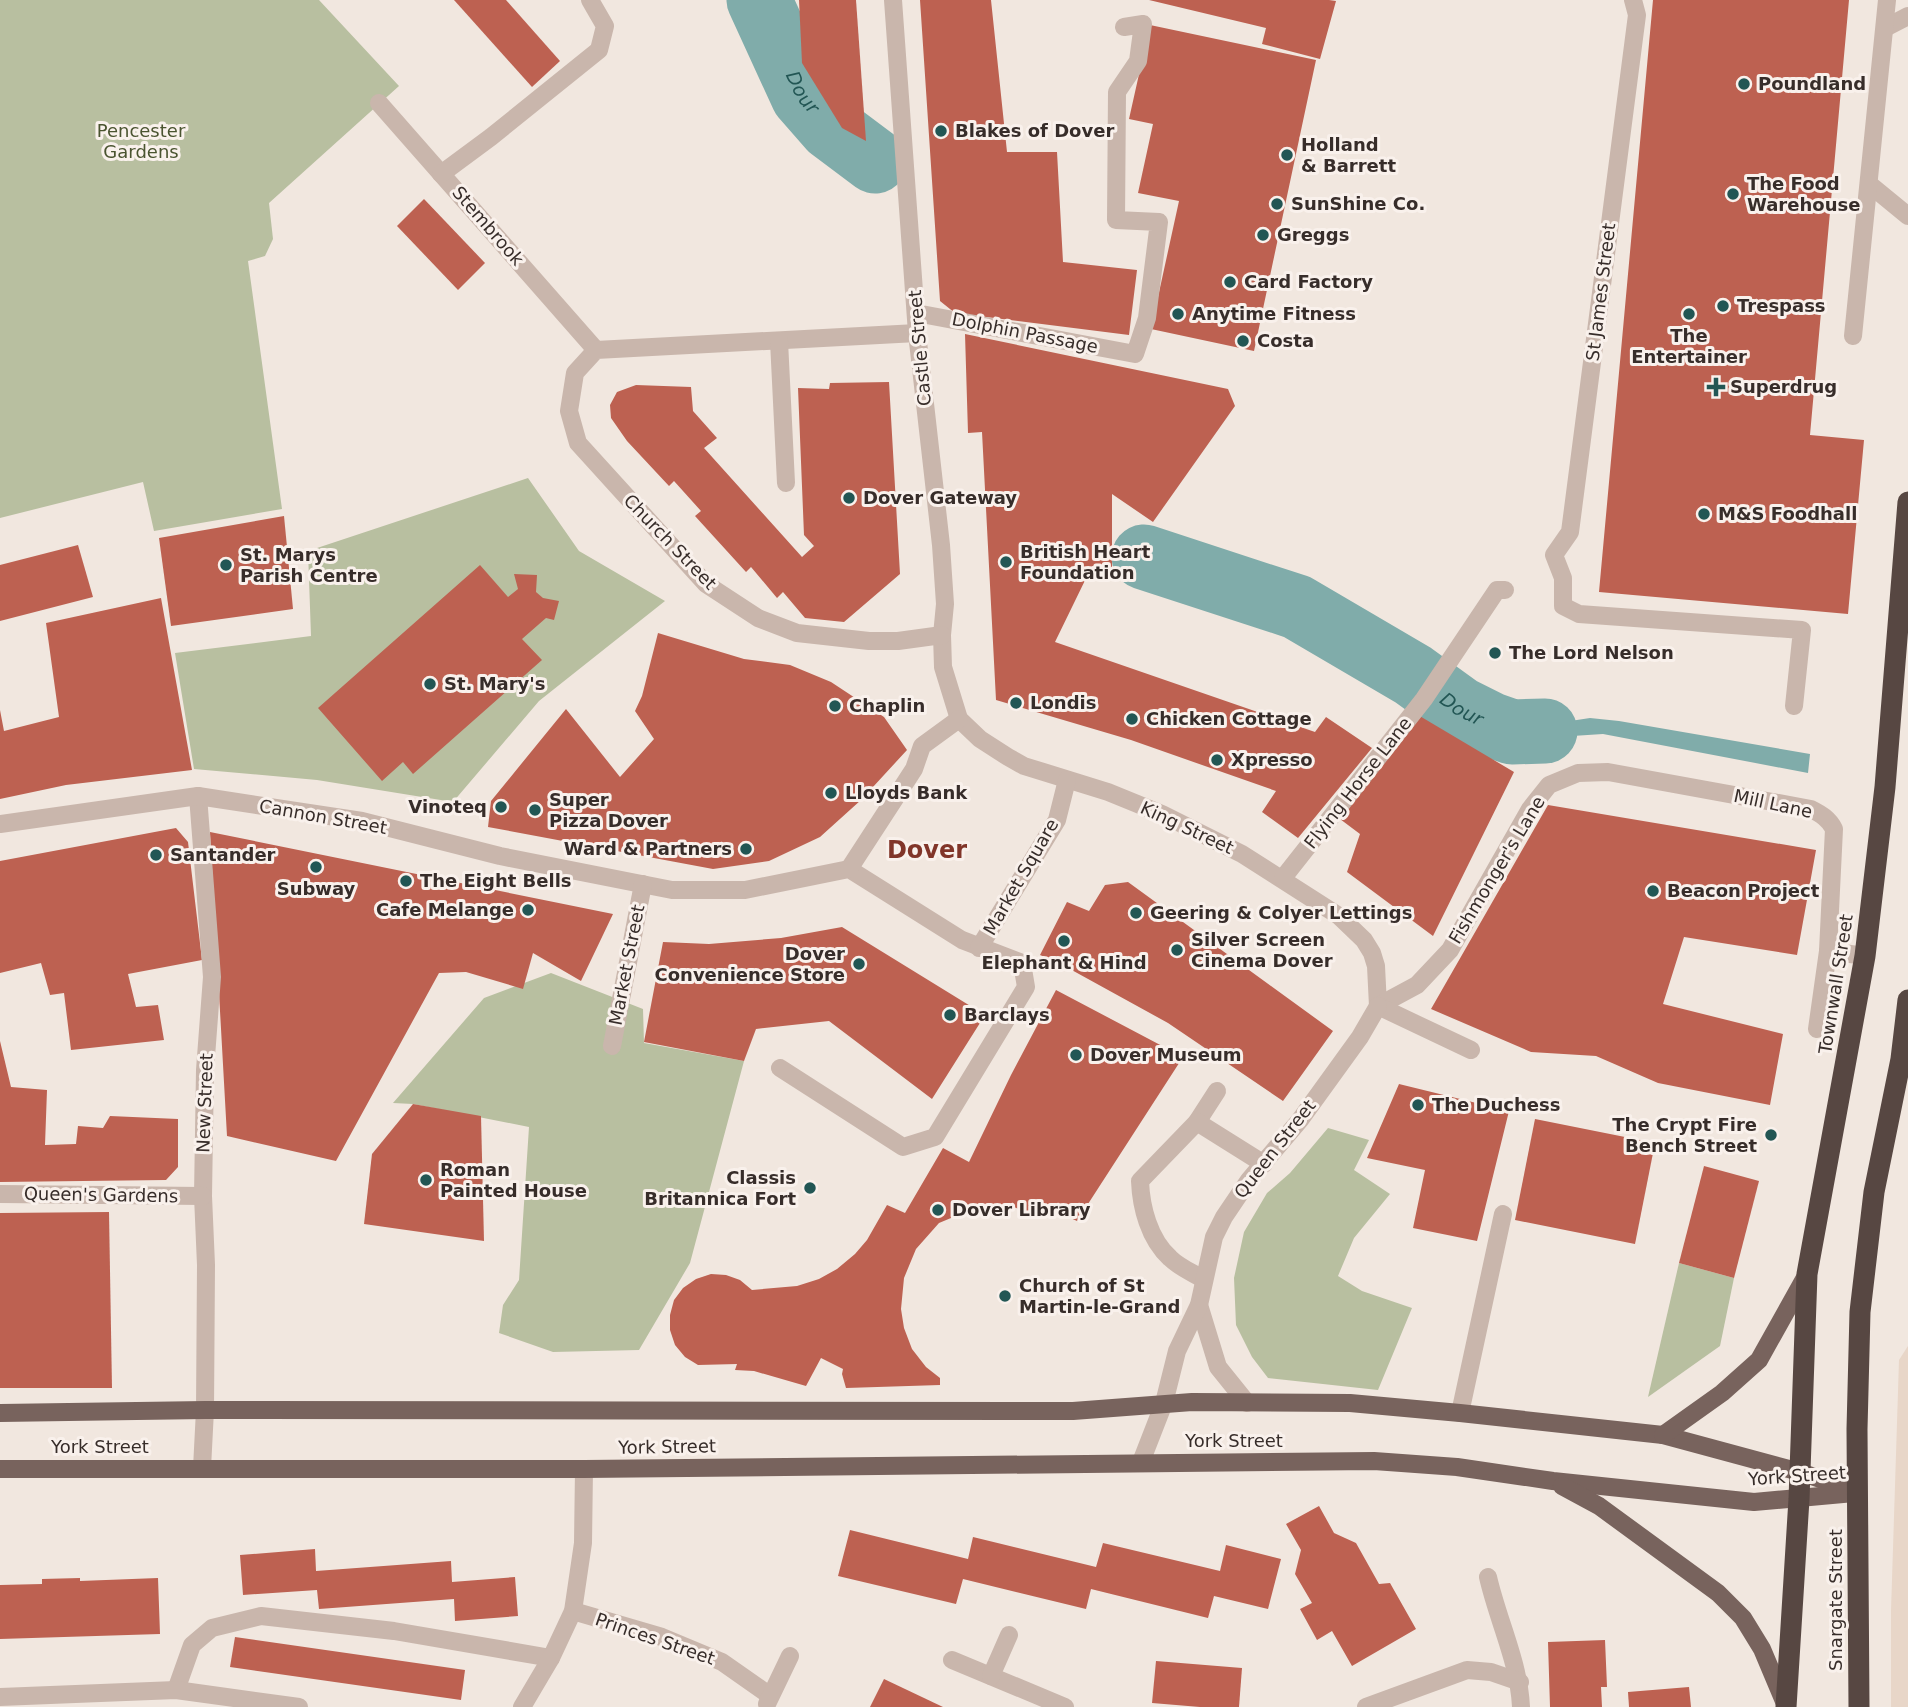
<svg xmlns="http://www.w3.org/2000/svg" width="1908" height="1707" font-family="'DejaVu Sans',sans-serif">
	<rect width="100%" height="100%" fill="#f1e7df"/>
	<g fill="#b8bfa0">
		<polygon points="0,0 319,0 399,86 269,203 273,239 265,256 248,261 282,509 154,531 143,482 0,518"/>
		<polygon points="528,478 579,551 665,601 539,701 453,802 317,780 194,769 175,653 311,636 308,551"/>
		<polygon points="551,973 643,1009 644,1043 744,1061 690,1263 639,1350 553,1352 499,1333 503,1305 519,1280 529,1127 413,1104 393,1103 484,998"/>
		<polygon points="1328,1128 1369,1140 1354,1170 1390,1194 1354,1238 1338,1276 1362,1291 1412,1308 1378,1390 1268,1378 1252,1357 1236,1325 1234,1278 1244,1232 1267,1193 1290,1173"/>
		<polygon points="1679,1263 1734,1278 1720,1346 1648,1397"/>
	</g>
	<polygon fill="#e8d6c8" points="1908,1346 1908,1707 1891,1707 1891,1611 1899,1360"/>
	<polygon fill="#80acaa" points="1465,704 1508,725 1544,725 1590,718 1619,721 1810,754 1808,773 1603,734 1526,739 1501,736 1486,732 1457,714"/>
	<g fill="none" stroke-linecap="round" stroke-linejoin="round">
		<g stroke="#80acaa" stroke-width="65">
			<path id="s1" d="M759,0L803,96L831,128L875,161"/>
			<path id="s2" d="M1144,557L1297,607L1413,675L1460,709L1492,725L1512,732L1545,731"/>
		</g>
	</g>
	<g fill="#bd6151">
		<polygon points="454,0 506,0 560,61 532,87"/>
		<polygon points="799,0 856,0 866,141 842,128 802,63"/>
		<polygon points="920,0 991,0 1007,152 1057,152 1063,262 1137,270 1129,335 955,313 940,301"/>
		<polygon points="1149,0 1329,0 1336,1 1320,59 1262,44 1266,28"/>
		<polygon points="1653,0 1849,0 1810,435 1864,440 1848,614 1599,592"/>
		<polygon points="1150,25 1316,60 1254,351 1151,329 1179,201 1138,193 1153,124 1129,119"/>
		<polygon points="424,199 485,263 458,290 397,226"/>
		<polygon points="965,334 1228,389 1235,406 1153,522 1112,494 1112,568 1092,566 1055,642 1315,732 1326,717 1372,748 1298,838 1262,812 1276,791 1131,740 996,700 982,432 968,433"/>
		<polygon points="889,382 900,574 844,622 805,618 783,592 777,598 751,567 746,572 695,516 701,511 674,481 669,486 627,441 611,418 610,405 617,392 636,385 691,387 693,411 717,438 704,448 802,557 814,546 804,535 798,388 829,389 830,383"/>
		<polygon points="284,516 293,609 171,626 159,538"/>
		<polygon points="78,545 93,597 0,621 0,565"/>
		<polygon points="480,565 508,597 518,589 514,574 537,575 536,592 543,598 559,601 554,620 546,618 522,639 542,660 413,774 403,762 382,781 318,708"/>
		<polygon points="161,598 192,770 66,785 0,799 0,710 4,731 59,717 46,623"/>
		<polygon points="658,633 744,659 790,665 831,682 884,717 907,750 861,800 820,837 769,861 713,869 488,827 491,801 566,709 620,777 654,739 635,711 642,696"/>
		<polygon points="1418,715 1514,772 1433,936 1347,872 1360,834 1340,819"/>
		<polygon points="1548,805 1816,850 1797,955 1684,937 1663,1004 1783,1034 1770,1105 1658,1083 1596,1056 1531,1052 1431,1009"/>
		<polygon points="176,828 188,842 202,960 128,974 136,1007 158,1005 164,1040 71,1050 64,993 50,995 41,963 0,973 0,861"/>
		<polygon points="210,832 613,914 581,981 533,953 523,989 466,972 439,973 336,1161 227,1136"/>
		<polygon points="1128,882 1333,1031 1283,1101 1168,1023 1059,963 1040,955 1067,902 1089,911 1105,885"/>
		<polygon points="842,927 985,1015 932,1099 829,1021 756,1029 744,1061 644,1042 663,942 709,944 781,938"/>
		<polygon points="1056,990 1183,1057 1077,1221 1038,1203 1034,1216 1014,1207 991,1205 975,1208 939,1223 916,1249 904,1278 901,1309 904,1328 912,1349 926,1367 940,1378 940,1385 846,1388 842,1374 843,1369 821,1358 806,1386 754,1371 735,1370 737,1364 698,1365 685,1357 675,1345 670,1330 670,1315 674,1300 683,1288 696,1279 711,1274 726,1275 740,1280 752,1290 797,1286 819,1279 837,1269 855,1254 867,1240 887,1205 905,1213 943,1148 969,1162 1011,1075"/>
		<polygon points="0,1041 11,1087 47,1090 45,1145 76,1144 78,1126 103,1128 110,1116 178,1119 178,1167 166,1180 0,1182"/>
		<polygon points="1399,1084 1509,1111 1477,1241 1413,1228 1425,1170 1367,1158"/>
		<polygon points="413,1104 481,1116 484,1241 364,1224 372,1154"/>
		<polygon points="1535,1119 1655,1143 1635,1244 1515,1220"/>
		<polygon points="1704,1166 1759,1181 1734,1278 1679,1263"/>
		<polygon points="109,1212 112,1388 0,1388 0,1213"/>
		<polygon points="1319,1506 1334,1533 1356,1543 1379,1584 1390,1583 1416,1629 1352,1666 1332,1631 1317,1640 1300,1609 1312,1603 1295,1574 1301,1550 1286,1524"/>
		<polygon points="850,1530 968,1559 973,1537 1096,1567 1103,1543 1220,1571 1226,1545 1281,1559 1268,1609 1214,1596 1208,1618 1091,1589 1086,1609 963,1579 956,1604 838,1576"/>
		<polygon points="315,1549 316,1571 451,1561 452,1582 515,1577 518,1616 455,1621 454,1599 319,1609 317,1590 243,1595 240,1555"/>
		<polygon points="80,1578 80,1581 158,1578 160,1634 0,1639 0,1585 42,1584 42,1579"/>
		<polygon points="235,1637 465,1670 461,1700 230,1667"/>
		<polygon points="1605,1640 1607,1687 1601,1687 1602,1707 1550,1707 1548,1642"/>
		<polygon points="1156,1661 1242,1668 1239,1707 1200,1707 1152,1703"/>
		<polygon points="884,1679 943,1707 870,1707"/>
		<polygon points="1689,1687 1691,1707 1629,1707 1628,1692"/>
	</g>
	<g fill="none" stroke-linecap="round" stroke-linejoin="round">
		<g stroke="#c9b6ac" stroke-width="18">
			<polyline points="893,0 917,333 941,545 945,604 942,635 943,667 959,719 980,739 1008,757 1024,766 1108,792 1162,814 1242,854 1339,916 1364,940 1372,953 1376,966 1378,1006"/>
			<polyline points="1633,0 1637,15 1570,532 1554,555 1563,578 1563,606 1579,614 1802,630 1794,706"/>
			<polyline points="1885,28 1908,16"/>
			<polyline points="379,103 596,350"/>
			<polyline points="441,174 491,137 599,50 605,26 590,0"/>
			<polyline points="1869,184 1908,216"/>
			<polyline points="916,313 1135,354 1147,318 1159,222 1116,220 1117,92 1138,61 1143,24 1124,27"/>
			<polyline points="917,333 596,350 575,373 569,411 578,443 706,584 758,618 797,633 869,641 898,641 942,635"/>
			<polyline points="1853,336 1887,0"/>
			<polyline points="779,341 786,483"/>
			<polyline points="198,796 212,977 205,1070 203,1196 206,1265 205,1410 202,1468"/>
			<polyline points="0,824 198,796 362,821 500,856 672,890 745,890 849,869 962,940 1022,963 1026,987 935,1137 903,1147 780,1068"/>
			<polyline points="849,869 914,769 922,746 959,719"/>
			<polyline points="1283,878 1424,699 1497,590 1505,590"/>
			<polyline points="979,948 1057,820 1067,780"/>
			<polyline points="1828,951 1865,956"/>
			<path d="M1378,1006L1417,985L1450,950L1530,809L1549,785L1578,773L1608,772L1811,809C1821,814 1829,819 1834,829L1828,951L1817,1029"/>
			<polyline points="1378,1006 1471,1050"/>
			<polyline points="612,1046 643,884"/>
			<polyline points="1197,1122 1217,1091"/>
			<polyline points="0,1194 203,1196"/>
			<path d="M1203,1279C1193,1273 1179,1267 1170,1258C1149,1239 1141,1207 1140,1181L1197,1122L1264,1164"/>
			<polyline points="1199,1305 1218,1367 1247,1403"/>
			<polyline points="1460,1413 1503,1214"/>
			<polyline points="1141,1462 1164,1403 1177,1351 1199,1305 1214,1237 1224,1217 1249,1180 1300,1120 1360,1037 1378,1006"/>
			<path d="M1488,1577C1498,1621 1519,1662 1521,1707"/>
			<polyline points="573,1611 662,1637 722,1662 769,1695"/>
			<polyline points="952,1660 1065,1707"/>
			<polyline points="991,1676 1009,1635"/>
			<polyline points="176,1690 192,1645 212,1628 261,1616 394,1631 551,1658"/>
			<polyline points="0,1697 176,1690 299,1707"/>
			<polyline points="767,1704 790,1656"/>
			<polyline points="522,1707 551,1658 573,1611 583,1543 584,1469"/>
			<polyline points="1366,1707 1467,1670 1491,1672 1520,1682"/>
		</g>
		<g stroke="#78635d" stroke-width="18">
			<polyline points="0,1413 205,1410 1073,1411 1192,1402 1350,1403 1460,1413 1663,1435 1800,1472 1858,1492"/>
			<polyline points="1663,1435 1722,1393 1759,1360 1807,1274"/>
			<polyline points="0,1469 584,1469 1374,1461 1457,1467 1553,1481 1754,1502 1854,1493"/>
			<polyline points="1562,1486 1599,1506 1718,1593 1743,1618 1762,1649 1786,1706"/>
		</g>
		<g stroke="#574742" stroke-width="21">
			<polyline points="1786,1707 1799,1499 1807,1274 1865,956 1885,787 1908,502"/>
			<polyline points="1859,1707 1857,1429 1860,1312 1874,1192 1901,1059 1908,1000"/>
		</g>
	</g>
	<g fill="#225654" stroke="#f9f1ec" stroke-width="2.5">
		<circle cx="1744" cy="84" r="7"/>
		<circle cx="941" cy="131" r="7"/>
		<circle cx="1287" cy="155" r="7"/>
		<circle cx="1733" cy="194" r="7"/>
		<circle cx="1277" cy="204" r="7"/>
		<circle cx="1263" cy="235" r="7"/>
		<circle cx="1230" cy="282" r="7"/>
		<circle cx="1723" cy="306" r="7"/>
		<circle cx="1178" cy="314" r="7"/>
		<circle cx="1689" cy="314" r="7"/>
		<circle cx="1243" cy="341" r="7"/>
		<path d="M1712.5 376.5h7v7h7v7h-7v7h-7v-7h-7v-7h7z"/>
		<circle cx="849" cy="498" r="7"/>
		<circle cx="1704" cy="514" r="7"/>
		<circle cx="1006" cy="562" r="7"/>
		<circle cx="226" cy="565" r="7"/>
		<circle cx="1495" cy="653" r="7"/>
		<circle cx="430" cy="684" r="7"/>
		<circle cx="1016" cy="703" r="7"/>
		<circle cx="835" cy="706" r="7"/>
		<circle cx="1132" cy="719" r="7"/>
		<circle cx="1217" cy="760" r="7"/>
		<circle cx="831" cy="793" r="7"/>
		<circle cx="501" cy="807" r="7"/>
		<circle cx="535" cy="810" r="7"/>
		<circle cx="746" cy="849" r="7"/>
		<circle cx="156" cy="855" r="7"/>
		<circle cx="316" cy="867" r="7"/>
		<circle cx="406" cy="881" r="7"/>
		<circle cx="1653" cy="891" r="7"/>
		<circle cx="528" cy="910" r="7"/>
		<circle cx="1136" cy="913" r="7"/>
		<circle cx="1064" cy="941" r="7"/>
		<circle cx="1177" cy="950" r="7"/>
		<circle cx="859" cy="964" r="7"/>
		<circle cx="950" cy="1015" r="7"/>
		<circle cx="1076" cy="1055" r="7"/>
		<circle cx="1418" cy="1105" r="7"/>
		<circle cx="1771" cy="1135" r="7"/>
		<circle cx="426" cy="1180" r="7"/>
		<circle cx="810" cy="1188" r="7"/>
		<circle cx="938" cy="1210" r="7"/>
		<circle cx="1005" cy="1296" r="7"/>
	</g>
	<g text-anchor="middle" stroke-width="6" stroke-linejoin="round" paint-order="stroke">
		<g font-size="18" font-weight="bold" fill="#372d2a" stroke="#f9f1ec" text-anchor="start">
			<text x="1758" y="90">Poundland</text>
			<text x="955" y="137">Blakes of Dover</text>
			<text x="1301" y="151">Holland<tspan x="1301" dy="21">&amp; Barrett</tspan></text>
			<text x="1747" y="190">The Food<tspan x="1747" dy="21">Warehouse</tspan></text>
			<text x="1291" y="210">SunShine Co.</text>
			<text x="1277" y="241">Greggs</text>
			<text x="1244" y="288">Card Factory</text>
			<text x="1737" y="312">Trespass</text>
			<text x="1192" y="320">Anytime Fitness</text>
			<text x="1689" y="342" text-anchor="middle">The<tspan x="1689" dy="21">Entertainer</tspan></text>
			<text x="1257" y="347">Costa</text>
			<text x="1730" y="393">Superdrug</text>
			<text x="863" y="504">Dover Gateway</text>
			<text x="1718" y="520">M&amp;S Foodhall</text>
			<text x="1020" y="558">British Heart<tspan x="1020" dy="21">Foundation</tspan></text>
			<text x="240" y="561">St. Marys<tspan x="240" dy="21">Parish Centre</tspan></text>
			<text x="1509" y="659">The Lord Nelson</text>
			<text x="444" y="690">St. Mary's</text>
			<text x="1030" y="709">Londis</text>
			<text x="849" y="712">Chaplin</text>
			<text x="1146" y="725">Chicken Cottage</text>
			<text x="1231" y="766">Xpresso</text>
			<text x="845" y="799">Lloyds Bank</text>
			<text x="549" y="806">Super<tspan x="549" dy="21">Pizza Dover</tspan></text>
			<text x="487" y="813" text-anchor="end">Vinoteq</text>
			<text x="732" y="855" text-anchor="end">Ward &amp; Partners</text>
			<text x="170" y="861">Santander</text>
			<text x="420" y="887">The Eight Bells</text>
			<text x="316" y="895" text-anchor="middle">Subway</text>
			<text x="1667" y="897">Beacon Project</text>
			<text x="514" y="916" text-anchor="end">Cafe Melange</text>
			<text x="1150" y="919">Geering &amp; Colyer Lettings</text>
			<text x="1191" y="946">Silver Screen<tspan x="1191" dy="21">Cinema Dover</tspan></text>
			<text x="845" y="960" text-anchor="end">Dover<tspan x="845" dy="21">Convenience Store</tspan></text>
			<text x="1064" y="969" text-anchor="middle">Elephant &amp; Hind</text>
			<text x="964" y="1021">Barclays</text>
			<text x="1090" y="1061">Dover Museum</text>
			<text x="1432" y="1111">The Duchess</text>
			<text x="1757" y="1131" text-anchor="end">The Crypt Fire<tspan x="1757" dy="21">Bench Street</tspan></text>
			<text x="440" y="1176">Roman<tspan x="440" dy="21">Painted House</tspan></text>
			<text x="796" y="1184" text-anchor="end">Classis<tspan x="796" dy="21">Britannica Fort</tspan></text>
			<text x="952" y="1216">Dover Library</text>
			<text x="1019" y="1292">Church of St<tspan x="1019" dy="21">Martin-le-Grand</tspan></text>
		</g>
		<g font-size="18" fill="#4a5430" stroke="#f9f1ec">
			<text x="141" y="137">Pencester<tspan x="141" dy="21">Gardens</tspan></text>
		</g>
		<g font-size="18" fill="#372d2a" stroke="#f9f1ec">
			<text transform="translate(488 226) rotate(49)" y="6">Stembrook</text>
			<text transform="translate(1601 292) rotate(-83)" y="6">St James Street</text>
			<text transform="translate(1025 333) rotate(11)" y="6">Dolphin Passage</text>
			<text transform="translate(920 348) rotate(-95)" y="6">Castle Street</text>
			<text transform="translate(670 542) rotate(46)" y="6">Church Street</text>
			<text transform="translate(1358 783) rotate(-52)" y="6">Flying Horse Lane</text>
			<text transform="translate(1773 804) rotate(12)" y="6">Mill Lane</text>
			<text transform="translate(323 817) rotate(10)" y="6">Cannon Street</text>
			<text transform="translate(1187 828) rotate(25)" y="6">King Street</text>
			<text transform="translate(1497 870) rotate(-59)" y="6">Fishmonger's Lane</text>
			<text transform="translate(1021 877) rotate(-60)" y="6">Market Square</text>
			<text transform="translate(627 965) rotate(-79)" y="6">Market Street</text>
			<text transform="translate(1836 984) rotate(-81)" y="6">Townwall Street</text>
			<text transform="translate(205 1103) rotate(-88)" y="6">New Street</text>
			<text transform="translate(1275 1149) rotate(-52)" y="6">Queen Street</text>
			<text transform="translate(101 1195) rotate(1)" y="6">Queen's Gardens</text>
			<text x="1234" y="1447">York Street</text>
			<text x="100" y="1453">York Street</text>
			<text transform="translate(667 1447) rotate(-1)" y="6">York Street</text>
			<text transform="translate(1797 1476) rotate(-4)" y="6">York Street</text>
			<text transform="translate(1836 1600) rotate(-90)" y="6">Snargate Street</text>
			<text transform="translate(655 1639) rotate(19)" y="6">Princes Street</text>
		</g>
		<g font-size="19" font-style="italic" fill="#225654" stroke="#f9f1ec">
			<text dy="7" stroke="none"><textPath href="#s1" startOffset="102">Dour</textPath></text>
			<text dy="7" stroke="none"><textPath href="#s2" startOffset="355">Dour</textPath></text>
		</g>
		<g font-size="24" font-weight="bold" fill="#813529" stroke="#f9f1ec">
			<text x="927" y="858">Dover</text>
		</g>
	</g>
</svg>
